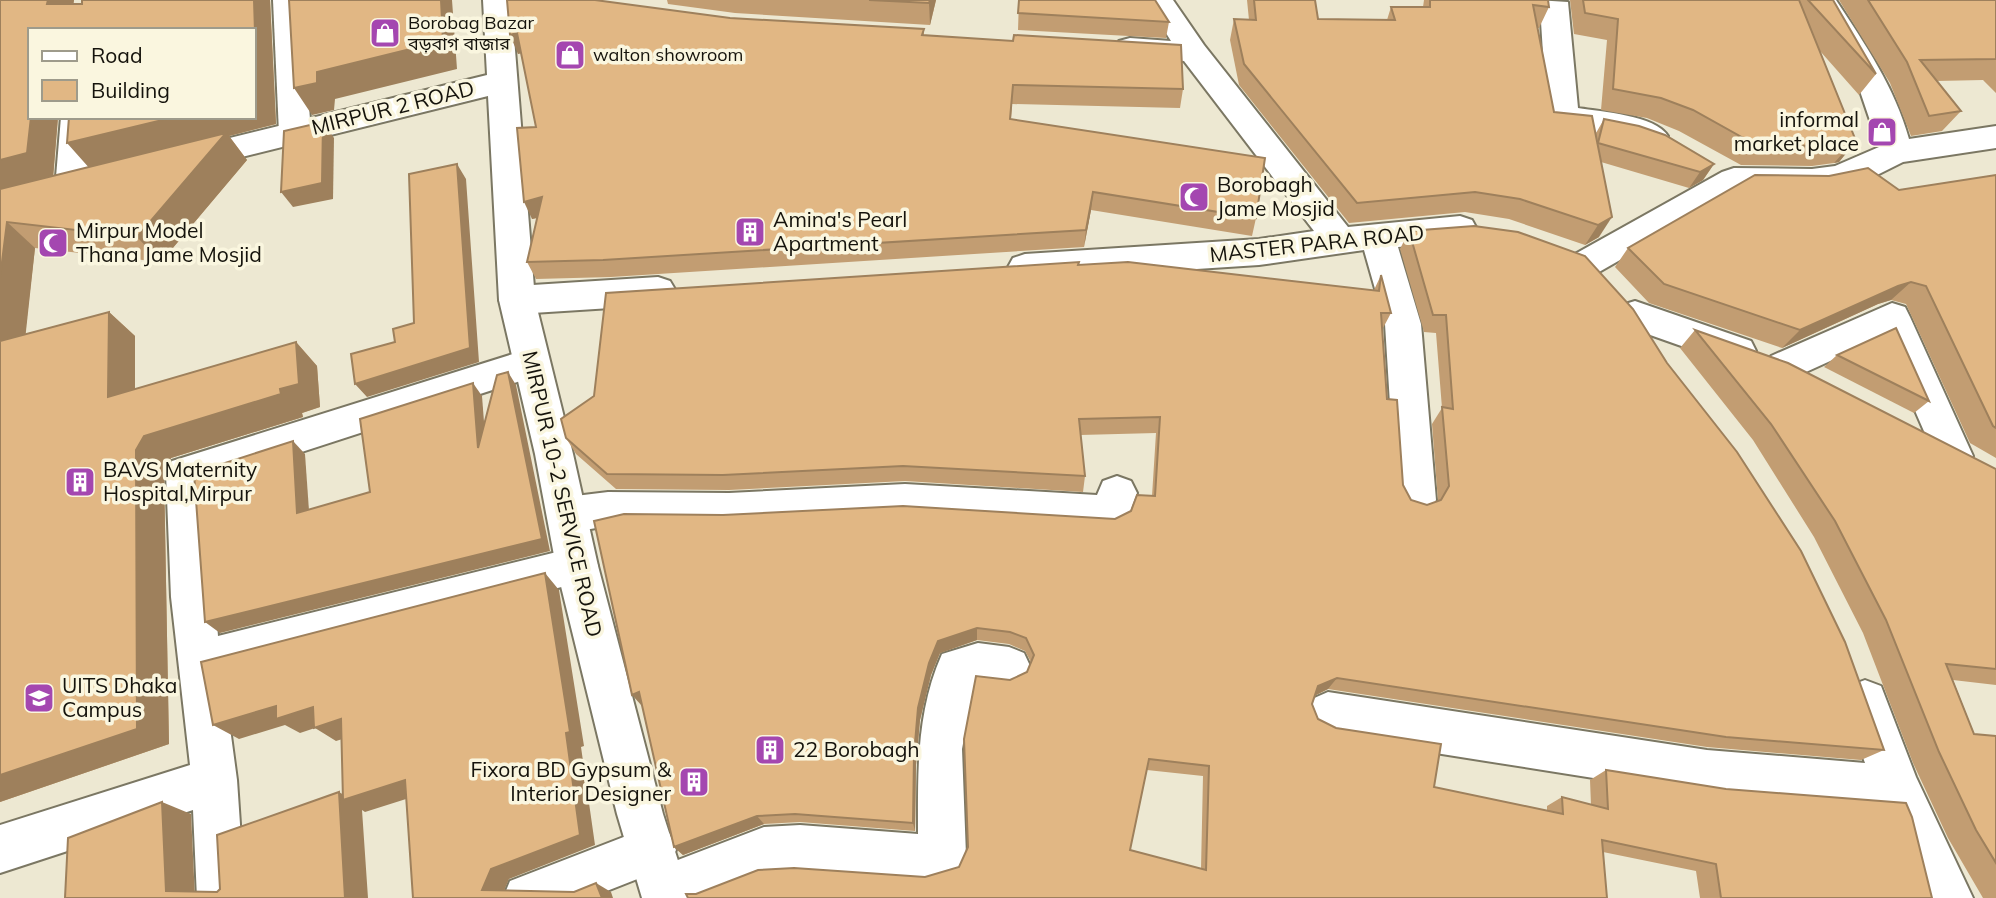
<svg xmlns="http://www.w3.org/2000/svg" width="1996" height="898" font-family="Mulish,'Noto Sans Bengali',sans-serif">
	<rect width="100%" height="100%" fill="#ede8d2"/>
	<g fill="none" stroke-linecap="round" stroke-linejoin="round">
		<g stroke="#7b7763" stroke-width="4">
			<g id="minor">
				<polygon points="273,0 301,0 311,133 306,141 295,144 284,141 279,133"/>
				<polygon points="1145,0 1173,0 1204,45 1348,227 1460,216 1472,220 1477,229 1472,238 1460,242 1398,247 1421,324 1436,500 1430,512 1416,517 1402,512 1396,500 1385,324 1364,250 1259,265 1025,280 1013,276 1008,267 1013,258 1025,254 1259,239 1314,231 1184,61 1119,55 1115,48 1119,41 1130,38 1171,41"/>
				<path d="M1536,0L1568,2L1578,108C1602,112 1655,115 1668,136L1663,144L1652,147L1629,139L1552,124L1547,116L1540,6Z"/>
				<path d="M1808,0H1836C1865,44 1895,88 1909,139L1996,126V148L1903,162L1869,179L1837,190L1812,193L1739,192L1599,272L1587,276L1575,272L1570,263L1575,254L1722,172L1734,168L1812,169L1835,166L1879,147L1860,91Z"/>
				<polygon points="61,117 93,117 87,189 83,197 71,201 59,197 55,189"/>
				<polygon points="658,277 670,281 676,291 670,301 658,305 517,314 505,310 499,300 505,290 517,286"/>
				<polygon points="1635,301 1751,341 1756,351 1751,361 1738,366 1622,325 1617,315 1622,305"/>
				<polygon points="1892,303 1905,307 1910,317 1973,456 1968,468 1954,472 1940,468 1883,337 1784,382 1771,378 1766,367 1771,356"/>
				<polygon points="532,348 545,353 550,363 545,373 206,483 218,636 577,547 592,553 598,566 592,579 223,676 237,780 245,898 197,898 193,810 0,873 0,825 190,765 171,597 166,473 172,461"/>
				<polygon points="1117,476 1131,481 1137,493 1125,525 1111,531 905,518 729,527 608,526 567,533 553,527 547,515 553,503 567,497 608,492 729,493 905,484 1097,495 1103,481"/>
				<path d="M978,643L1009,647L1024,653L1031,668L1024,683L1009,689L974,685L962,749L966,855L959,872L927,882L800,873L764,875L703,898H644L640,889L645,876L589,898H503L510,881L652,826L669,833L676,850L670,863L764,827L800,825L918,834C918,772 916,712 942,654Z"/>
				<polygon points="1865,680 1881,686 1916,777 1973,898 1924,898 1883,810 1707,796 1328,736 1312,729 1306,714 1312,699 1328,692 1707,750 1865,763 1843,701 1849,686"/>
			</g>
		</g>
		<g stroke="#7b7763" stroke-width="4">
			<polygon id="tertiary" points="483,0 511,0 535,300 573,454 598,566 663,814 690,898 642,898 617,814 556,566 535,454 499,300 488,96 185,171 174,168 169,160 174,152 185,149 487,75"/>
		</g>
		<use href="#minor" fill="#fff" fill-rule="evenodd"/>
		<use href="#tertiary" fill="#fff" fill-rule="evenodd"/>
	</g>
	<g fill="#c29d72" fill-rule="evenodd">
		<path d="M0,0H74L73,4H82V0H270L276,124L229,136L247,160L161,262L35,248L25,334L109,312L135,336V389L296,342L317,366L320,407L302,413L303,417L171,458L164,472L169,744L0,802ZM30,30L254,117L89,167L53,176L58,117H30Z"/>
		<polygon points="507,0 730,18 924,29 924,35 1183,89 1180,108 1012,104 1011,119 1256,218 1252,236 1091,210 1084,247 611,277 536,279 527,262 537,218 532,219 536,127 521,53 518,54"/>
		<polygon points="667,0 936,0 930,25 735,13 668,4"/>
		<polygon points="1019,0 1169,22 1166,38 1018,30"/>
		<polygon points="1247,0 1315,0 1318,19 1387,20 1391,7 1423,7 1424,0 1548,0 1549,7 1539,28 1537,28 1554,112 1596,133 1604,119 1714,164 1703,180 1689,188 1601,162 1599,237 1585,245 1509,219 1465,212 1349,223 1239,85 1230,40 1234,19 1249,20"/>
		<polygon points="1568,0 1833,0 1876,74 1859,95 1820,51 1856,141 1839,162 1834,163 1812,166 1741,165 1679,131 1647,118 1601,110 1607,40 1574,34 1570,0"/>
		<polygon points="1839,0 1996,0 1996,93 1983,80 1936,81 1961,111 1942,131 1911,136 1890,83"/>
		<polygon points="1996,175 1996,458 1970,443 1906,304 1891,300 1878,304 1782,348 1649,303 1615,267 1628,248 1899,190"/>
		<path d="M1409,231L1884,750L1861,760L1707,747L1328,689L1314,696L1312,704L1318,719L1434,787L1547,811V806L1562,797L1591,805L1590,780L1606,770L1932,898H1700L1696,871L1603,852L1607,898L925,877L959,867L968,847L1010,680L1027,672L1031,662L1025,651L1009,644L977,640L940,653L931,675L920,720L916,765L915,831L800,822L764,824L683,855L674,847L1115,519L1131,511L1152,496L1156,433L1080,435L1085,476L1083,492L905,481L729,490L616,489L576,454L566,438L1079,265L1374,290L1381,275L1391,313L1382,330L1387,399L1403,485L1411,500L1427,505L1438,501L1432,424L1442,408L1436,333L1424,332L1400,249ZM1147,770L1203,776L1201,869L1130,850Z"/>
		<polygon points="1695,330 1996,469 1996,685 1953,680 1974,734 1996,736 1996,898 1983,898 1948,838 1913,763 1863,633 1814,537 1753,440 1680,348"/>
		<polygon points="1837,355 1929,401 1914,413 1824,367"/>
	</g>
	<g fill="#9e805c">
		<polygon points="48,0 74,0 70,30 47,4"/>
		<polygon points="254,0 270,0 276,124 229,136 247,160 161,262 137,237 91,170 67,143 175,117 254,117"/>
		<polygon points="441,0 452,0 457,69 335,99 334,110 312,115 294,88 317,72"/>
		<polygon points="930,0 936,0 930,25 929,3"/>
		<polygon points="517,33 525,52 518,54 510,35"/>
		<polygon points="31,117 58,117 53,179 0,193 0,160"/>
		<polygon points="323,122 334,138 333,199 293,207 281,192"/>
		<polygon points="1856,141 1839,162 1834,163 1852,143"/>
		<polygon points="457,164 466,179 479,362 367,397 355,384 470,348"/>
		<polygon points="1714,164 1703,180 1689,188 1700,172"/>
		<polygon points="1093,192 1091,210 1084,247 1086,230"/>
		<polygon points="542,197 550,215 532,219 524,202"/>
		<polygon points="1612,217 1599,237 1585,245 1598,225"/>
		<polygon points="7,222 35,248 22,368 0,350 0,278"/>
		<polygon points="1911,282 1891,300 1878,304 1782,348 1800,330 1898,286"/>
		<polygon points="109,312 135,336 135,420 108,397"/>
		<polygon points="296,342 317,366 320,407 302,413 303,417 171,458 164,472 169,744 0,802 0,775 136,450 144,436 280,389"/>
		<polygon points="508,372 516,385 550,551 220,633 205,622 542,539"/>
		<polygon points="473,383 482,396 487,461 478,448"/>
		<polygon points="293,441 305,454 310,525 297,513"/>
		<polygon points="545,573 559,590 584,746 581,747 595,845 509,879 501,898 482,890 491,869"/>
		<polygon points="977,628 977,640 940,653 931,675 920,720 916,765 915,831 913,823 914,755 918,708 929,663 938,641"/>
		<polygon points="1337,678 1328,689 1310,698 1318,686"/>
		<polygon points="639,692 642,706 632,695"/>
		<polygon points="276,706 313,707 341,719 362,733 336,741 315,728 300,733 285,725 239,739 213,725"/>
		<polygon points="405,780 425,793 365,812 362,810 368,898 345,898 339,792 349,798"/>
		<polygon points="162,802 191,814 195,898 166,891"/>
		<polygon points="757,816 764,824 683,855 674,847"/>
		<polygon points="596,883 611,892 613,898 602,898"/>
	</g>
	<g fill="#e1b784" stroke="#9e805c" stroke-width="2" fill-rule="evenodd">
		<polygon points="0,0 48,0 47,4 82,4 82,0 254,0 257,97 254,98 254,30 30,30 30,117 31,117 27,153 0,160"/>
		<polygon points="289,0 441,0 443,41 317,72 317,83 294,88"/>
		<polygon points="507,0 595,0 730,18 924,29 922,35 1013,41 1014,35 1181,45 1183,89 1013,85 1010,119 1265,158 1256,218 1093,192 1086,230 603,260 527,262 542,197 524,202 517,128 536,127 517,33 510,35"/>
		<polygon points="869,0 930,0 929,3"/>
		<polygon points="1019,0 1155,0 1169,22 1018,13"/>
		<polygon points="1254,0 1315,0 1318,19 1395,20 1391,7 1430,7 1430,0 1548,0 1549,7 1533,5 1554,112 1592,116 1612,217 1598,225 1520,199 1475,192 1357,203 1244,64 1234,19 1256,20"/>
		<polygon points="1583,0 1799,0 1856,141 1852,143 1829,146 1756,145 1693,110 1661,98 1613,89 1618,19 1585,13"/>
		<polygon points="1808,0 1833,0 1876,74"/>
		<polygon points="1868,0 1996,0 1996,59 1920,60 1961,111 1929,116 1907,62"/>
		<polygon points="69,117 175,117 67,143"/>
		<polygon points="1604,119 1639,126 1665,135 1714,164 1700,172 1598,143"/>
		<polygon points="323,122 322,183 281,192 284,131"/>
		<polygon points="226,133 137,237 7,222 0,278 0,189"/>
		<polygon points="457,164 470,348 355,384 351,354 395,342 393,329 414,323 409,174"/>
		<polygon points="1868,168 1899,190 1996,175 1996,428 1993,426 1926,286 1911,282 1898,286 1800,330 1664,284 1628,248 1755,175 1829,176"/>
		<path d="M1474,226L1518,232L1585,256L1633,309L1667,363L1737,452L1801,551L1845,642L1884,750L1726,737L1337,678L1318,686L1312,704L1318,719L1336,728L1441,744L1434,787L1563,814L1562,797L1608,809L1606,770L1726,789L1906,803L1912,817L1932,898H1721L1716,864L1602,840L1607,898H688L686,894H696L758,870L794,868L925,877L959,867L968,847L964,739L976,676L1010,680L1027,672L1034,655L1026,638L1010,632L977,628L938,641L929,663L918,708L914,755L913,823L795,814L757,816L674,847L639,692L632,695L594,521L624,514L723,515L903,506L1115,519L1131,511L1137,495L1155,496L1160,417L1079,419L1085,476L903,466L723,475L607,474L566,438L561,419L594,396L606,293L1079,262L1078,265L1128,262L1379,291L1381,275L1391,313H1381L1387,399L1397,400L1403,485L1411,500L1427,505L1441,500L1449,486L1442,407L1453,409L1446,315H1433L1409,231ZM1149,759L1209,766L1206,870L1130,850Z"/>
		<polygon points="109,312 108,397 296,342 299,384 280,389 281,394 144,436 136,450 137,729 0,775 0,341"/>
		<polygon points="1896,328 1929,401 1837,355"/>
		<polygon points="1695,330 1788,363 1996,469 1996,669 1946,664 1974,734 1996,736 1996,863 1976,830 1939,752 1886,620 1835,521 1771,424"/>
		<polygon points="508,372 542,539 205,622 194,473 293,441 297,513 370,492 360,419 473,383 478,448 497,375"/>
		<polygon points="545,573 570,732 566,733 580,835 491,869 482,890 574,892 596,883 602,898 413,898 405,780 343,800 341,719 314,728 313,707 276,719 276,706 213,725 201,662"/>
		<polygon points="339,792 345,898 65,898 68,838 162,802 166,891 217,892 220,889 217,835"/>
	</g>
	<defs>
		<g id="shop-square" transform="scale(1.575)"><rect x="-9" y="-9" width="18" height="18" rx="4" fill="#a447b0" stroke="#faf6df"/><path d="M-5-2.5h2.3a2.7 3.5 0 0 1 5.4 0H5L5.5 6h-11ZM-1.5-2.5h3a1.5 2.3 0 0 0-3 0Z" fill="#fff"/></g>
		<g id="mosque-square" transform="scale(1.575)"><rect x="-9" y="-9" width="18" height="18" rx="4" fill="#a447b0" stroke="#faf6df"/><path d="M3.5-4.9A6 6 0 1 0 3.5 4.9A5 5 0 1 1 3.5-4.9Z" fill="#fff"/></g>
		<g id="building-square" transform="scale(1.575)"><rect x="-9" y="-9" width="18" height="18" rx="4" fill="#a447b0" stroke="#faf6df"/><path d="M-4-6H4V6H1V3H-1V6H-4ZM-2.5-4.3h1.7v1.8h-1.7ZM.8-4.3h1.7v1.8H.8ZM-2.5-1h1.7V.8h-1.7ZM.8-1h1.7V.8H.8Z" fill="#fff"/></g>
		<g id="university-square" transform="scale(1.575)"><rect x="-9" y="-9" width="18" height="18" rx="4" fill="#a447b0" stroke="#faf6df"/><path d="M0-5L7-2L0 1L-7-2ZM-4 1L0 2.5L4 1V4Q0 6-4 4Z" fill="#fff"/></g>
	</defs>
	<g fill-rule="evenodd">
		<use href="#shop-square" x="385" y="33"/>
		<use href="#shop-square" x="570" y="55"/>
		<use href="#shop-square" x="1882" y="132"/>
		<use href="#mosque-square" x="1194" y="197"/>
		<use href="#building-square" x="750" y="232"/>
		<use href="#mosque-square" x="53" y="243"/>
		<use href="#building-square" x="80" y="482"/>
		<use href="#university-square" x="39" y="698"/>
		<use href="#building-square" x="770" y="750"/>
		<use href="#building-square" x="694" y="782"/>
	</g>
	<g text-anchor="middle" stroke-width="7" stroke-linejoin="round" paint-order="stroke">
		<g font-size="18" fill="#15130c" stroke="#faf6df" text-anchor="start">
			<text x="408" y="29">Borobag Bazar<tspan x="408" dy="21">বড়বাগ বাজার</tspan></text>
			<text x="593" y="61">walton showroom</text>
		</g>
		<g font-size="21" fill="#15130c" stroke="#faf6df">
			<text transform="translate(393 108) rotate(-14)" y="7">MIRPUR 2 ROAD</text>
			<text transform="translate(1317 244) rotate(-6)" y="7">MASTER PARA ROAD</text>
			<text transform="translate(562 494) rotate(77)" y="7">MIRPUR 10-2 SERVICE ROAD</text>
		</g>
		<g font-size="21" fill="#15130c" stroke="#faf6df" text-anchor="start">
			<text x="1859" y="127" text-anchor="end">informal<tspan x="1859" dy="24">market place</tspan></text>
			<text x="1217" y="192">Borobagh<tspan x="1217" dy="24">Jame Mosjid</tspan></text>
			<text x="773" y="227">Amina's Pearl<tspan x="773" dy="24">Apartment</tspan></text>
			<text x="76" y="238">Mirpur Model<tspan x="76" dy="24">Thana Jame Mosjid</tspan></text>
			<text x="103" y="477">BAVS Maternity<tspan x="103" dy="24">Hospital,Mirpur</tspan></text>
			<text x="62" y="693">UITS Dhaka<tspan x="62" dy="24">Campus</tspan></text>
			<text x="793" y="757">22 Borobagh</text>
			<text x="671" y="777" text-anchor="end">Fixora BD Gypsum &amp;<tspan x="671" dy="24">Interior Designer</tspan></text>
		</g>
	</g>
	<rect x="28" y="28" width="228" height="91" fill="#faf6df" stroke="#9e9b8b" stroke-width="2"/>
	<rect x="42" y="51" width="35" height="10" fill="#ffffff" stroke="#9e9b8b" stroke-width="2"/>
	<text x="91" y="63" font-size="21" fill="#15130c">Road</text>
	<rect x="42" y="80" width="35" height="21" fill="#e1b784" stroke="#9e9b8b" stroke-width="2"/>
	<text x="91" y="98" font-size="21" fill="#15130c">Building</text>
</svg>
